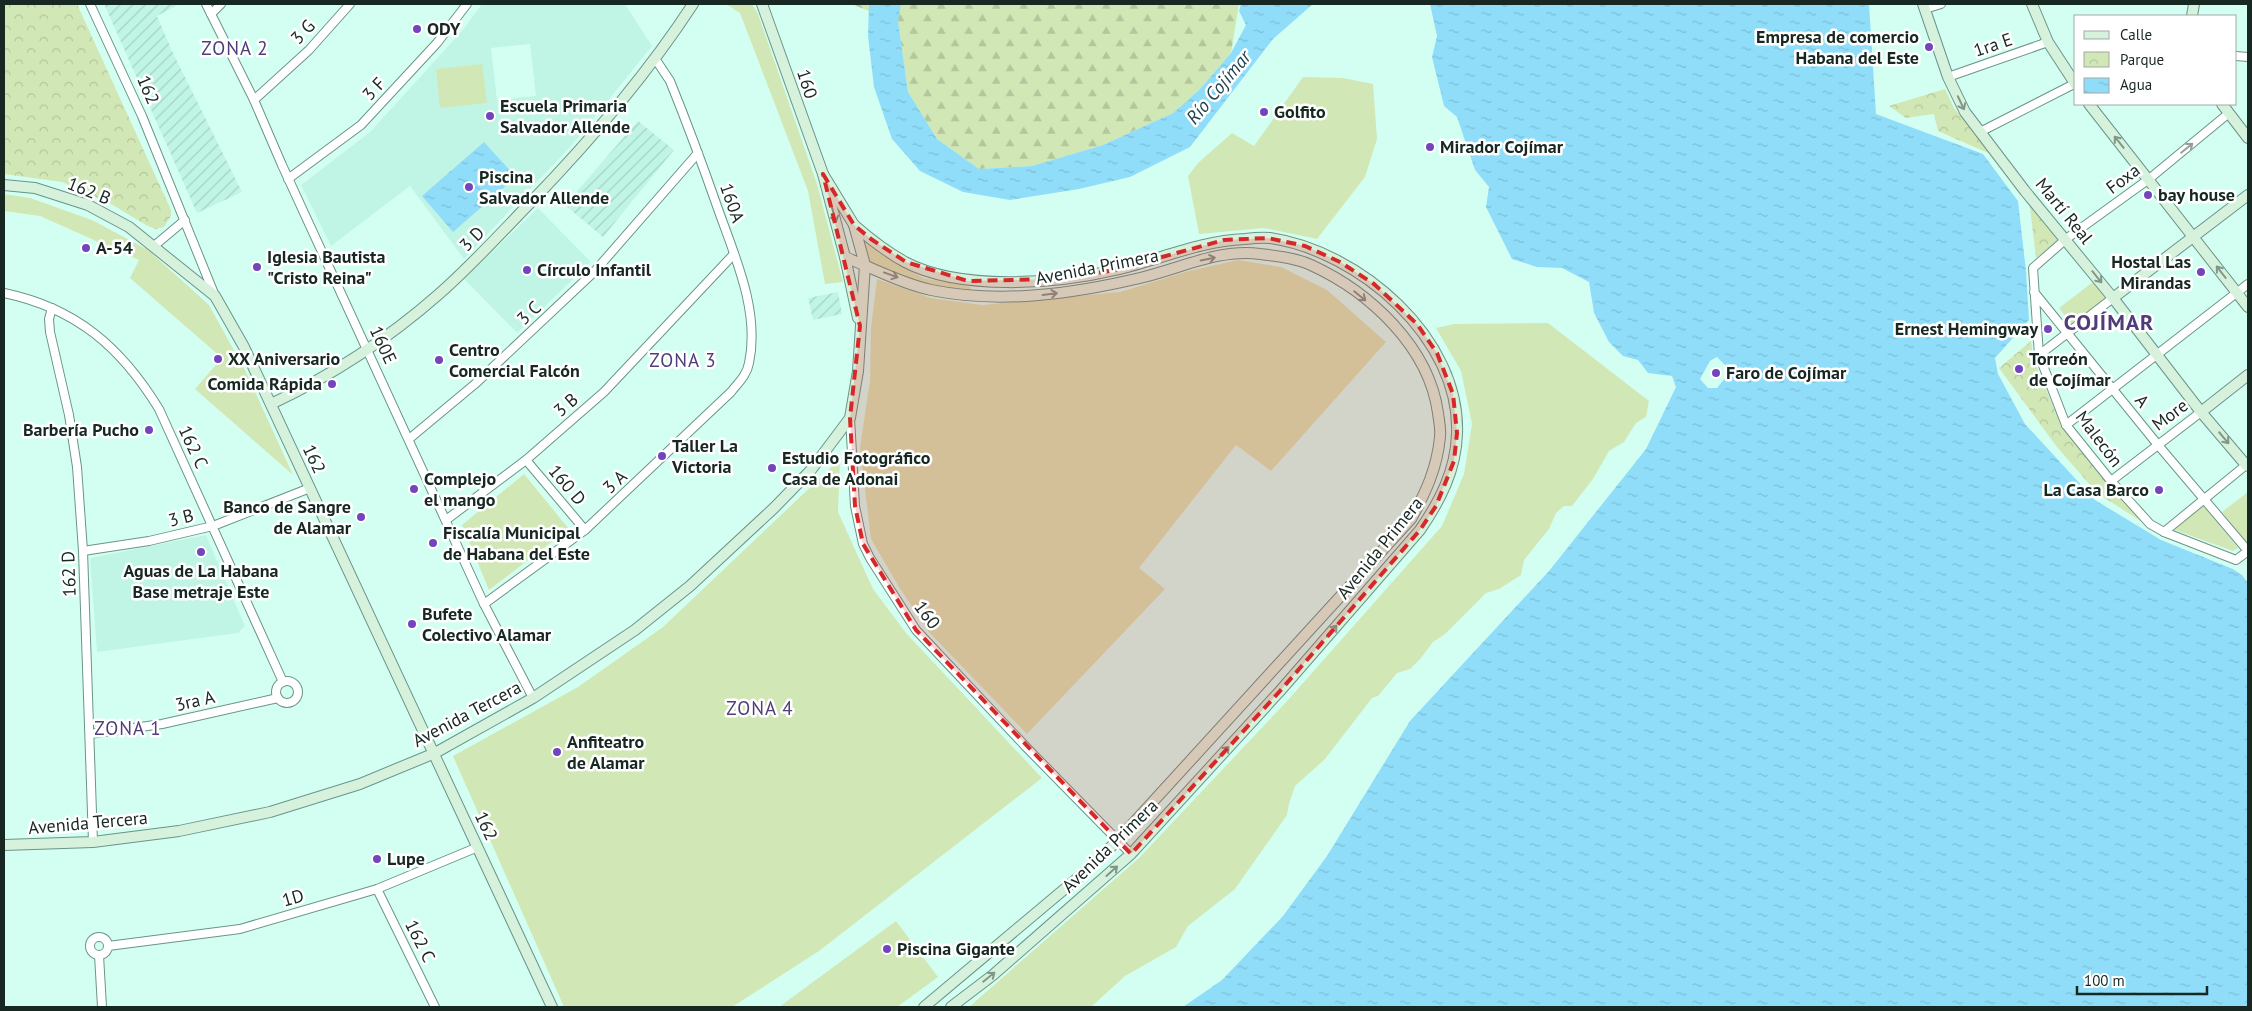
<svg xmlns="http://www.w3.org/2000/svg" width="2252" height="1011" font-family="'PT Sans',sans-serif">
	<defs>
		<pattern id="industrial-furrows" width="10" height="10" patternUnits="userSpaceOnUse" patternTransform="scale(1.25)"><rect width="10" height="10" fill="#c0f5e6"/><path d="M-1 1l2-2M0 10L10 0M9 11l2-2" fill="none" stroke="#a4d2c5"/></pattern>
		<pattern id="forest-firs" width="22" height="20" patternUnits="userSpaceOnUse" patternTransform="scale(1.25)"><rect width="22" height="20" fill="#d2e7b6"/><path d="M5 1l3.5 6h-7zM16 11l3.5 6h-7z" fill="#b4c69c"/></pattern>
		<pattern id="park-crowns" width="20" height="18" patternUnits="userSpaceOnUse" patternTransform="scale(1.25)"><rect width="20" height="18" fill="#d2e7b6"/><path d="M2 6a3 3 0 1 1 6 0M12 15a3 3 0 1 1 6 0" fill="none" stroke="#b4c69c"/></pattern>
		<pattern id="water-ripples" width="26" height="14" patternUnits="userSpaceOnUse" patternTransform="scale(1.25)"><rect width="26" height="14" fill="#90ddfa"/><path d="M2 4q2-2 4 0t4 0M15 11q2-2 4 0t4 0" fill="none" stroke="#7bbed6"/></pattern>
	</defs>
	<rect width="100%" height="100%" fill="#d3fff2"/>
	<g fill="#c0f5e6" fill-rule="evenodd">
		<path d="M482,4H625L652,46L572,145L464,259L410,186L331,246L301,185L370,132L462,31ZM530,44L536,96L497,100L491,48Z"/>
		<polygon points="538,208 591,262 517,333 464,279"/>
		<polygon points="206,535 245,626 238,633 97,652 90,558"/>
	</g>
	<g fill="url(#industrial-furrows)">
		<polygon points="104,4 180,4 157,16 172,51 242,192 197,213"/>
		<polygon points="638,121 674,150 603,237 565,205"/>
		<polygon points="838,292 842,314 813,320 808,298"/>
	</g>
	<g fill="#d2e7b6">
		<polygon points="726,4 752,4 758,14 817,184 843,282 825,284 808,191 740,13"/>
		<polygon points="482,64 487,103 440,108 436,69"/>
		<polygon points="1303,77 1343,78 1373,84 1377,139 1365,177 1317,239 1264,228 1199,234 1188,176 1198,163 1232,133 1254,146"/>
		<polygon points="4,194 30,198 92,220 148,250 209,305 246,372 293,475 195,389 222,358 130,278 139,260 40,216 4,211"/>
		<polygon points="863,240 880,254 923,278 971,287 970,292 920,282 870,262"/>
		<polygon points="1238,260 1281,267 1327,290 1386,342 1271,471 1236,445 1139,568 1165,589 1027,734 929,632 899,587 871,539 860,448 870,380 871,328 877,279 931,298 982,305 1120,292 1189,271"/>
		<polygon points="2093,282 2106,299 2072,325 2059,308"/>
		<polygon points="1548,323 1649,401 1646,417 1636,423 1624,442 1609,451 1593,479 1572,506 1564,506 1556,513 1549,529 1524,560 1521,575 1499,589 1486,593 1445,634 1433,642 1420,659 1410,669 1397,673 1378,696 1372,698 1325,759 1295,786 1289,804 1287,815 1235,889 1188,926 1176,947 1125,976 1091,1007 969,1007 1139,858 1288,700 1442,526 1464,474 1472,424 1461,371 1436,328 1454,324"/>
		<polygon points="840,459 838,512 873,589 906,633 1042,778 819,951 732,1007 564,1007 453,756 578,687 663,627"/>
		<polygon points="524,474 569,529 489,590 462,525"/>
		<polygon points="2248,492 2248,545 2222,512"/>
		<polygon points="2203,505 2238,548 2233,551 2172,529"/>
		<polygon points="896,921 938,977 897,1007 779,1007"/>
	</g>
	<polygon fill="url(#forest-firs)" points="851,4 1239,4 1231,53 1199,90 1173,113 1103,145 1032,166 979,169 937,139 908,92 898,22"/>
	<g fill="url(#park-crowns)">
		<polygon points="4,4 77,4 171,210 171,216 164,227 155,229 146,225 111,204 62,182 4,174"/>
		<polygon points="1945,89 1954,108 1995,156 1938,131 1934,114 1906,118 1889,106"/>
		<polygon points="2029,199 2060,239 2036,258"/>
		<polygon points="2031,341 2034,361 2063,429 2142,522 2097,493 2057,447 1999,368"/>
	</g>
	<g fill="url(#water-ripples)" fill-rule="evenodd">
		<polygon points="869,4 901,4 898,21 908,92 937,139 979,169 1032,166 1103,145 1173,113 1199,90 1231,53 1246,25 1239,11 1241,4 1313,4 1273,39 1190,147 1130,177 1079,189 1010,200 963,192 920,171 892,139 874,87 868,36"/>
		<path d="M1430,4H1869L1876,114L1983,154L2018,201L2026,271L2029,320L1995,358L1998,374L2025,424L2095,500L2161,540L2233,569L2242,575L2248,583V1007H1183L1222,980L1283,916L1327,856L1410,721L1549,571L1646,449L1676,387L1672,376L1648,373L1638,360L1623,356L1609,342L1594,313L1589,282L1562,268L1537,267L1512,259L1486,207L1489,187L1475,170L1457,117L1444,106L1432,57L1437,36ZM1717,357L1728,368L1726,377L1717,388H1708L1700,379L1710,361Z"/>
		<polygon points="484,142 516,177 453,232 422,196"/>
	</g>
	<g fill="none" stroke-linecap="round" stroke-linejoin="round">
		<g stroke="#6b9488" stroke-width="10">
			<g id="street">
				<polyline points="90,4 142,116 215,296"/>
				<polyline points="206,4 254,100 282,165 484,604 533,698"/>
				<polyline points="1925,9 1941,4"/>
				<polyline points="211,14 221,4"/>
				<polyline points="2236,56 2248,57"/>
				<polyline points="1948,77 2048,42"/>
				<polyline points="254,100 309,50 350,4"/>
				<polyline points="1980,132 2076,83"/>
				<polyline points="288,179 361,125 437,43 467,4"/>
				<polyline points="154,246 185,220"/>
				<polyline points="2034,292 2158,445 2248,551 2236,560 2164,532 2150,524 2111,481 2066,425 2039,355 2033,268 2066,239 2149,179 2229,113"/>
				<path d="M4,293C76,308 121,347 159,409L283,682"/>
				<polyline points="52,308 49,319 50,332 69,415 77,467 83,551 93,842"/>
				<polyline points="2039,355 2113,298"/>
				<polyline points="850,418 855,506 863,544 870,558 916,630 1027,748 1131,854"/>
				<polyline points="2066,425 2248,284"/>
				<polyline points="409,439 475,384 595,271 698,153"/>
				<polyline points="526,460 585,530"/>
				<polyline points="2111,481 2201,412"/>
				<polyline points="446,520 526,460 604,392 734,254"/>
				<polyline points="2164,532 2246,465 2248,467"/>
				<polyline points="83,551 149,541 213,526 310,488"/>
				<path d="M484,604L585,530L731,392C738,383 747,375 749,363C760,311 735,257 718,209C703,166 687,123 670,81L656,60"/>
				<circle cx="287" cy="692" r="11"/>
				<polyline points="90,734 162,724 278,698"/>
				<polyline points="377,889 435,1007"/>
				<circle cx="99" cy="946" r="9"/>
				<polyline points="108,946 240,929 377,889 478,847"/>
				<polyline points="99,955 102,1007"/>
			</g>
		</g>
		<g stroke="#6b9488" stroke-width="12">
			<g id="secondary">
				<polyline points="762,4 823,174 845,257 858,318"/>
				<polyline points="1923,4 1948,77 1965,112 2025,191 2113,298 2201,412 2246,465 2248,464"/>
				<polyline points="2032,4 2048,42 2076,85"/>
				<polyline points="2192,16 2194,4"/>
				<polyline points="2089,104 2248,307"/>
				<polyline points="2222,104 2248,138"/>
				<polyline points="4,185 35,188 88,205 129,227 215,296 244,347 552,1007"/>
				<path d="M854,225C870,239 887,252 905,262C960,291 1056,284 1115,270C1159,260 1199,241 1245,239C1253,238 1262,237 1270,238C1359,251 1461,338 1457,434C1456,470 1440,501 1420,530L1280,691L1131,854L993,975L951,1007"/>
				<path d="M845,257C872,268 903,284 931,290C1000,304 1072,294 1140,278C1179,269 1220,248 1260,254C1277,256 1296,258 1311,265C1370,292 1429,347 1438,413C1439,421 1441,429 1440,437C1437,468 1426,492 1411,519L1117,841L1086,871L924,1007"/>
				<polyline points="2113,298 2248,195"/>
				<path d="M271,404C331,376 389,338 439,294C471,266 500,234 530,203C590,141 646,76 693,4"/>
				<polyline points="2201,412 2248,375"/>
				<polyline points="4,845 93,842 179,831 270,812 360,784 435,753 533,698 635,630 690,586 774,508 811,470 850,418 858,371 865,265 854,225 823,174"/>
			</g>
		</g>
		<use href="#street" stroke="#fff" stroke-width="8"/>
		<use href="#secondary" stroke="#d6f2dd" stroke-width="10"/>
	</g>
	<defs><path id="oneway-shaft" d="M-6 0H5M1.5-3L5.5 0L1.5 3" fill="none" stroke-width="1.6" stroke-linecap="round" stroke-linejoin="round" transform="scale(1.25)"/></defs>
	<g stroke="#809789">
		<use href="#oneway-shaft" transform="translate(1961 103) rotate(65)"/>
		<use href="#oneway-shaft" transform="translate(2119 142) rotate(-129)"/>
		<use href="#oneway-shaft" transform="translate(834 215) rotate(75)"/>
		<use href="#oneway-shaft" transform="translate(1208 259) rotate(-11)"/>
		<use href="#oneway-shaft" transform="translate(2221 272) rotate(-128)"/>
		<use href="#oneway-shaft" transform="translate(891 275) rotate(20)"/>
		<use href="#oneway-shaft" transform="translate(2097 277) rotate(51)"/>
		<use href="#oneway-shaft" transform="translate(1050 294) rotate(-7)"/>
		<use href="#oneway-shaft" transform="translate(1360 296) rotate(39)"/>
		<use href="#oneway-shaft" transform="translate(2224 438) rotate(50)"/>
		<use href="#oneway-shaft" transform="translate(1332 631) rotate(-49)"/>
		<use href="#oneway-shaft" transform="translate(1224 752) rotate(-48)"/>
		<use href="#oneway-shaft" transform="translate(1112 871) rotate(-42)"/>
		<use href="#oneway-shaft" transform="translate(989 977) rotate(-39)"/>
	</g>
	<use stroke="#979e9c" href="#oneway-shaft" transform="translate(2187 148) rotate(-39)"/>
	<path fill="#d62828" fill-opacity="0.2" stroke="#d62828" stroke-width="4" stroke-dasharray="10 6" stroke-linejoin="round" d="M823,174L854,225L871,239L906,262L968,281L1056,279L1115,270L1224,240L1268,238L1305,246L1340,262L1374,284L1417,324L1437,353L1453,394L1457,433L1454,461L1436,506L1420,530L1280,691L1131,854L916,630L863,544L855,506L850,418L860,326Z"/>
	<g fill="#7345bd" stroke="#fff" stroke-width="2">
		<circle cx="417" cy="29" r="5"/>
		<circle cx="1929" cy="47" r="5"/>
		<circle cx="1264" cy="112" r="5"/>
		<circle cx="490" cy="116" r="5"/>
		<circle cx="1430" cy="147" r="5"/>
		<circle cx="469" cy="187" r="5"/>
		<circle cx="2148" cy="195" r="5"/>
		<circle cx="86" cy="248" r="5"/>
		<circle cx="257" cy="267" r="5"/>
		<circle cx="527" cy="270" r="5"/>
		<circle cx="2201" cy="272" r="5"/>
		<circle cx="2048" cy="329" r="5"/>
		<circle cx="218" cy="359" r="5"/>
		<circle cx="439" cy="360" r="5"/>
		<circle cx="2019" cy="369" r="5"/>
		<circle cx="1716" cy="373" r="5"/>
		<circle cx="332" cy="384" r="5"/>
		<circle cx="149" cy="430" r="5"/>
		<circle cx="662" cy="456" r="5"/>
		<circle cx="772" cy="468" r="5"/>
		<circle cx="414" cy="489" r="5"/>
		<circle cx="2159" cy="490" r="5"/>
		<circle cx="361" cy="517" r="5"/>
		<circle cx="433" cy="543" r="5"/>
		<circle cx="201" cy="552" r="5"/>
		<circle cx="412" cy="624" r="5"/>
		<circle cx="557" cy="752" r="5"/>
		<circle cx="377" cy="859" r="5"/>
		<circle cx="887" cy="949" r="5"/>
	</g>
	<g text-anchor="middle" stroke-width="5" stroke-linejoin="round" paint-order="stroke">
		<g font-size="18" font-weight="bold" fill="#172823" stroke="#fff" text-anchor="start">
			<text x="427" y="35">ODY</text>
			<text x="1919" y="43" text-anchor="end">Empresa de comercio<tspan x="1919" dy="21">Habana del Este</tspan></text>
			<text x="500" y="112">Escuela Primaria<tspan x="500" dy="21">Salvador Allende</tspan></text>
			<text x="1274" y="118">Golfito</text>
			<text x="1440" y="153">Mirador Cojímar</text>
			<text x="479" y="183">Piscina<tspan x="479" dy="21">Salvador Allende</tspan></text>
			<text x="2158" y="201">bay house</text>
			<text x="96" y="254">A-54</text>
			<text x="267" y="263">Iglesia Bautista<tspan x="267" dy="21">"Cristo Reina"</tspan></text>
			<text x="2191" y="268" text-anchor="end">Hostal Las<tspan x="2191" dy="21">Mirandas</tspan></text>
			<text x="537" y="276">Círculo Infantil</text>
			<text x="2038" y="335" text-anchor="end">Ernest Hemingway</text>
			<text x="449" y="356">Centro<tspan x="449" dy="21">Comercial Falcón</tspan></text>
			<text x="228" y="365">XX Aniversario</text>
			<text x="2029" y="365">Torreón<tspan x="2029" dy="21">de Cojímar</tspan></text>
			<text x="1726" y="379">Faro de Cojímar</text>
			<text x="322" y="390" text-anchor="end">Comida Rápida</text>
			<text x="139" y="436" text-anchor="end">Barbería Pucho</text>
			<text x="672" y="452">Taller La<tspan x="672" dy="21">Victoria</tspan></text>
			<text x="782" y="464">Estudio Fotográfico<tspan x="782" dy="21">Casa de Adonai</tspan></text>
			<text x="424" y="485">Complejo<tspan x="424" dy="21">el mango</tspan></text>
			<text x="2149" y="496" text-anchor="end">La Casa Barco</text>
			<text x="351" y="513" text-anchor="end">Banco de Sangre<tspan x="351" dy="21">de Alamar</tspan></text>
			<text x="443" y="539">Fiscalía Municipal<tspan x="443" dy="21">de Habana del Este</tspan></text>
			<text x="201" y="577" text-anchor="middle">Aguas de La Habana<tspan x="201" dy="21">Base metraje Este</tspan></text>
			<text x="422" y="620">Bufete<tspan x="422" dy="21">Colectivo Alamar</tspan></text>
			<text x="567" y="748">Anfiteatro<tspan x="567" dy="21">de Alamar</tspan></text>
			<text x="387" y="865">Lupe</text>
			<text x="897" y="955">Piscina Gigante</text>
		</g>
		<g font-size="18" fill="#172823" stroke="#fff">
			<text transform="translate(303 32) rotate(-46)" y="6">3 G</text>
			<text transform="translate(1993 45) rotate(-19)" y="6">1ra E</text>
			<text transform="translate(807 84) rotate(72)" y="6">160</text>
			<text transform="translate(374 89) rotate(-47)" y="6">3 F</text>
			<text transform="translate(148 90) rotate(67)" y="6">162</text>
			<text transform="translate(2123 179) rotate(-37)" y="6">Foxa</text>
			<text transform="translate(89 191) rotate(22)" y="6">162 B</text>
			<text transform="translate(732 203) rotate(71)" y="6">160A</text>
			<text transform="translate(2064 211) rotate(51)" y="6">Martí Real</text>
			<text transform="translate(472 239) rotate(-45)" y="6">3 D</text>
			<text transform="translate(1097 267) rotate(-11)" y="6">Avenida Primera</text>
			<text transform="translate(529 313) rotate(-43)" y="6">3 C</text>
			<text transform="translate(383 345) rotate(65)" y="6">160E</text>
			<text transform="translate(2142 401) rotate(51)" y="6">A</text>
			<text transform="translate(566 405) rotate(-41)" y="6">3 B</text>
			<text transform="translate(2170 415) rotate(-37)" y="6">More</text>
			<text transform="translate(2099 439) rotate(53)" y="6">Malecón</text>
			<text transform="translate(193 447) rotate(65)" y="6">162 C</text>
			<text transform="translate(314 459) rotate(65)" y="6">162</text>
			<text transform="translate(615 482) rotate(-43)" y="6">3 A</text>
			<text transform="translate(567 485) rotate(50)" y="6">160 D</text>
			<text transform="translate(181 518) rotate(-14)" y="6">3 B</text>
			<text transform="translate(1380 548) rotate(-51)" y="6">Avenida Primera</text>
			<text transform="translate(69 574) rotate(-92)" y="6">162 D</text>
			<text transform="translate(927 615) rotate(53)" y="6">160</text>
			<text transform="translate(195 701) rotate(-13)" y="6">3ra A</text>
			<text transform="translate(467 714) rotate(-28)" y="6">Avenida Tercera</text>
			<text transform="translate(88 823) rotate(-5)" y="6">Avenida Tercera</text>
			<text transform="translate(486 826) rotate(65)" y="6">162</text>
			<text transform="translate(1110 846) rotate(-44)" y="6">Avenida Primera</text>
			<text transform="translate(293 898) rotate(-16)" y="6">1D</text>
			<text transform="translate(420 941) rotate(63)" y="6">162 C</text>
		</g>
		<g font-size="19" letter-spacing="1" fill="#503c79" stroke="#fff">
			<text x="235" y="55">ZONA 2</text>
			<text x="683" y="367">ZONA 3</text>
			<text x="760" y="715">ZONA 4</text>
			<text x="128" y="735">ZONA 1</text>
		</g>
		<g font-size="19" font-style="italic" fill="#1f4350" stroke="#fff">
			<text transform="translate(1218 87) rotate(-50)" y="7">Río Cojímar</text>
		</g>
		<g font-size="22" font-weight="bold" letter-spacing="1" fill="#503c79" stroke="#fff">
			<text x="2109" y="330">COJÍMAR</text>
		</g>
	</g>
	<rect width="2252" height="1011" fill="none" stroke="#172823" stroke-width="10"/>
	<rect x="2074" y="15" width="162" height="90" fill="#ffffff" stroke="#a2a9a7"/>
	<rect x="2084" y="31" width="25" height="8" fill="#d6f2dd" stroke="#a2a9a7"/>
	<text x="2120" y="40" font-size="15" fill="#172823">Calle</text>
	<rect x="2084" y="52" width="25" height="15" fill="url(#park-crowns)" stroke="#a2a9a7"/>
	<text x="2120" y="65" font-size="15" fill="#172823">Parque</text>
	<rect x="2084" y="78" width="25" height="15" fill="url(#water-ripples)" stroke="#a2a9a7"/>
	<text x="2120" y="90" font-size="15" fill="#172823">Agua</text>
	<path d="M2077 986v8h130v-8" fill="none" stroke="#172823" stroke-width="2.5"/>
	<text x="2084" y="986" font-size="15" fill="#172823" stroke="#ffffff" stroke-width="4" paint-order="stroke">100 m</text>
</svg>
